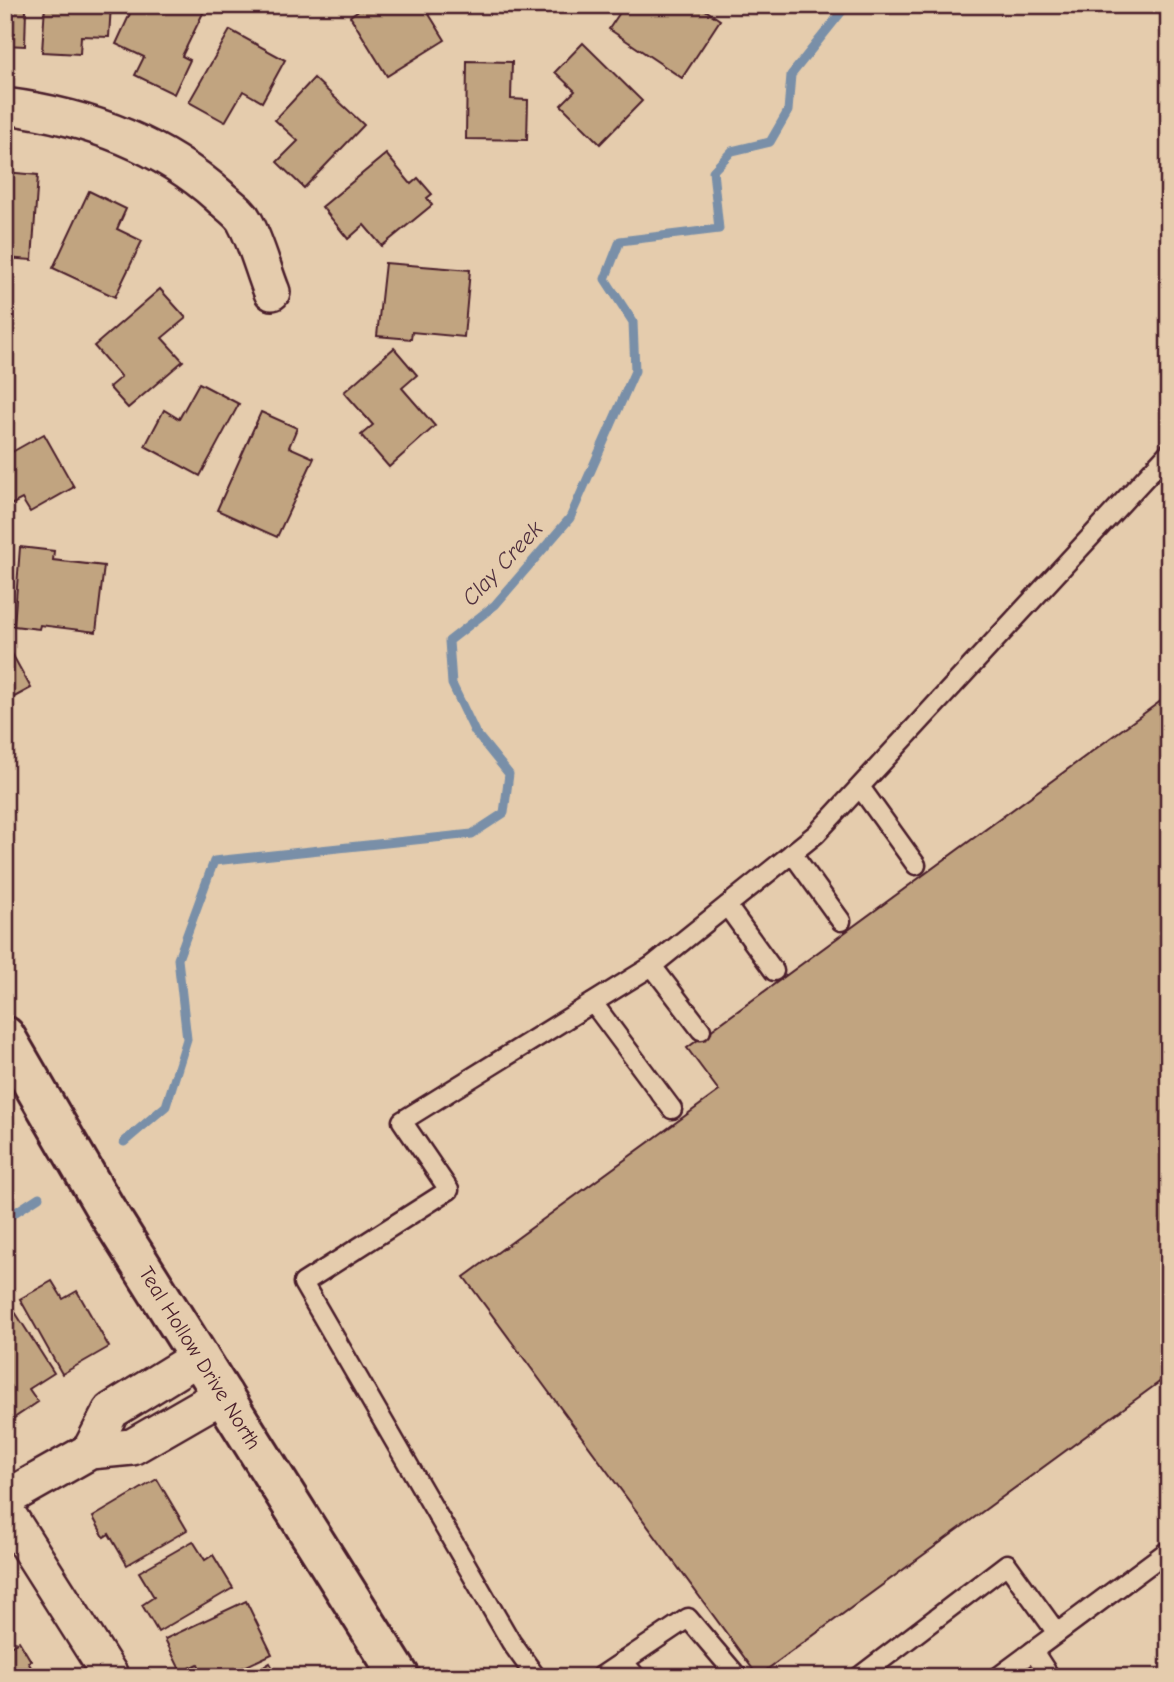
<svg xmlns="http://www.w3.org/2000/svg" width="1174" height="1682" font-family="'Comic Neue',sans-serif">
	<rect width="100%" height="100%" fill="#e5ccad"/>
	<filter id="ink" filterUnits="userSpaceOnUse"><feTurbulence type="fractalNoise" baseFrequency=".0143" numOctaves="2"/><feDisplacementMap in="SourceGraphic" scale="14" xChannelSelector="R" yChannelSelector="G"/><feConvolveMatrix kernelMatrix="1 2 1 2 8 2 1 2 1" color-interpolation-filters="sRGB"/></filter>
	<g filter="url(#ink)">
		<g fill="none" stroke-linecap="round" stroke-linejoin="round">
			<g stroke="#798fa8" stroke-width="9">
				<polyline points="124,1142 166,1106 187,1039 178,959 214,861 472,834 504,813 509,774 475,732 452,684 449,641 495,605 570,518 635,371 633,322 605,279 620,241 719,229 713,171 732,151 770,142 788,111 791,75 847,5"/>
				<polyline points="5,1219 39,1197"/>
			</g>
		</g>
		<g fill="#c1a480" stroke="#4a1f2b" stroke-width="2">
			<polygon points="5,5 26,9 25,46 5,45"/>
			<polygon points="45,5 111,5 109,37 81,36 80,54 42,52"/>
			<polygon points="134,5 192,5 204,11 182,56 190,60 174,94 135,75 144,57 116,44"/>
			<polygon points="366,5 435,5 427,11 445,40 387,76 350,16"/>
			<polygon points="625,5 698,5 720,20 682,78 609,29"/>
			<polygon points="230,30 285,60 262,102 243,91 225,122 189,102"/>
			<polygon points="583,43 642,101 600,144 561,105 575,91 555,72"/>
			<polygon points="467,61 512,62 511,99 528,100 527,140 466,139"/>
			<polygon points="314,78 364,125 304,188 277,162 298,141 275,120"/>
			<polygon points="386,154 411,184 418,178 432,194 427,198 432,205 382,246 364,225 348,239 322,207"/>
			<polygon points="5,172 38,175 32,260 5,258"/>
			<polygon points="89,191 126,209 117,229 142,241 115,297 53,268"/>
			<polygon points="385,263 470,270 464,337 412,332 411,339 377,336"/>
			<polygon points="160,289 186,318 162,338 183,361 128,408 109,387 121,377 94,346"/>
			<polygon points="394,348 417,375 402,388 435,426 389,467 361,435 373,425 344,392"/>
			<polygon points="199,383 239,404 200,476 145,446 164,410 179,419"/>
			<polygon points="261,412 297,428 289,447 314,458 277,537 217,510"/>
			<polygon points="44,434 74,487 30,512 22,499 5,508 5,456"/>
			<polygon points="20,547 54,551 53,560 104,566 96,632 40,625 39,629 14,626"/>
			<polygon points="5,641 31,688 5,702"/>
			<polygon points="1169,695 1169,1375 758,1676 464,1277 719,1091 687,1048"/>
			<polygon points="52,1281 63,1299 77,1291 109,1347 62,1374 20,1299"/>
			<polygon points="15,1312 54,1373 29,1389 38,1402 11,1420 5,1411 5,1318"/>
			<polygon points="157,1479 187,1530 127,1565 109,1534 104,1537 93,1517"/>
			<polygon points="193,1541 205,1560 213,1555 233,1588 158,1632 142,1605 154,1597 139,1572"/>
			<polygon points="246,1601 272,1654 223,1677 204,1677 198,1664 181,1672 165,1639"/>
			<polygon points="19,1641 31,1661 28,1662 37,1677 5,1677 5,1649"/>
			<polygon points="270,1663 278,1677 247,1677"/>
		</g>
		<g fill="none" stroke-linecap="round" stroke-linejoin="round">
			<g stroke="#4a1f2b" stroke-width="23">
				<g id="lane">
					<polyline points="860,787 916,865"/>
					<polyline points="792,853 841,921"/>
					<polyline points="727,906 774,971"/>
					<polyline points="652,966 701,1030"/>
					<polyline points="593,1003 672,1109"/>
					<polyline points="1033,1651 1050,1677"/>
					<polyline points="623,1661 636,1677"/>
					<polyline points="536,1677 511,1642 303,1283 449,1190 402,1121 652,966 816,834 1169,452"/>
					<polyline points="600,1677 688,1618 738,1677"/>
					<polyline points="859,1677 1007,1564 1057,1633"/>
					<polyline points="998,1677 1169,1550"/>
				</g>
			</g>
			<g stroke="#4a1f2b" stroke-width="40">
				<g id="street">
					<path d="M5,106C83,116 160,143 219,196C227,204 240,212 245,222C257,244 263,270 272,292"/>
					<polyline points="90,1451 111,1411 200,1356"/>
					<polyline points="5,1499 90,1451 132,1447 224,1394"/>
					<polyline points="5,1510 111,1677"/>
				</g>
			</g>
			<g stroke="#4a1f2b" stroke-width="44">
				<polyline id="secondary" points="5,1036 105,1208 400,1677"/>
			</g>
			<use href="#lane" stroke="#e5ccad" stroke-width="18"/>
			<use href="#street" stroke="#e5ccad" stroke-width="35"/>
			<use href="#secondary" stroke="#e5ccad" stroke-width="38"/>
		</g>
	</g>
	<g text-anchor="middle" stroke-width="7" stroke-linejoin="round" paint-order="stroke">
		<g font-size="21" fill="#4a1f2b" stroke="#e5ccad">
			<text transform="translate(200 1358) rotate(58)" y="7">Teal Hollow Drive North</text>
		</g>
		<g font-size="23" font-style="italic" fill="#523240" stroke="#e5ccad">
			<text transform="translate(502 563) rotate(-47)" y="8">Clay Creek</text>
		</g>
	</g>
	<rect width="1174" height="1682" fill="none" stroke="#e5ccad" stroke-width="28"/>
	<rect x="14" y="14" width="1146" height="1654" fill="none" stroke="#4a1f2b" stroke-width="2.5" filter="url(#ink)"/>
</svg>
